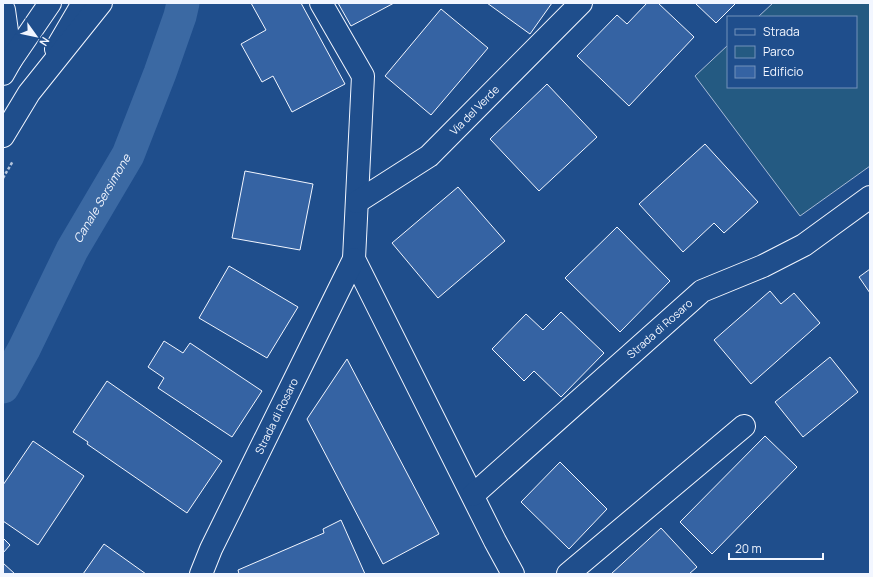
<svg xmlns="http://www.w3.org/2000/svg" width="873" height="577" font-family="Manrope,sans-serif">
	<rect width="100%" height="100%" fill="#1f4e8c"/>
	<polygon fill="#245a82" stroke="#a8bbd7" points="773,3 870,3 870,166 800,216 695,76 728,45 728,87 856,87 856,17 758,17"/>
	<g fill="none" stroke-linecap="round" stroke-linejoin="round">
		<path stroke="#3b69a3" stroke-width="33" id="s1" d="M3,387L24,349L72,250L128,155L160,73L180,16L183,3"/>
	</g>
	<g fill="#3563a3" stroke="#f2f6ff">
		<polygon points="251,3 301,3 345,84 292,112 273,76 262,82 241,44 266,30"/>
		<polygon points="338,3 394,3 351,26"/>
		<polygon points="487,3 552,3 530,34"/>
		<polygon points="647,3 658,3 694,37 629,106 577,56 617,15 627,24"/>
		<polygon points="695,3 736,3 716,23"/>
		<polygon points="441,9 488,48 431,115 385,76"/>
		<polygon points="547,84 597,137 539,191 490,139"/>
		<polygon points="705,144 758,202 724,233 714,223 683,252 639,204"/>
		<polygon points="245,171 313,184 300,250 232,238"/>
		<polygon points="458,187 505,241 438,298 392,243"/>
		<polygon points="617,227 670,281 620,332 565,278"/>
		<polygon points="229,266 298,307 267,358 199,318"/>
		<polygon points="870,269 870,293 859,277"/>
		<polygon points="770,291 781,304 794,293 820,323 751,384 714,340"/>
		<polygon points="561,312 604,353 561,397 534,371 524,381 492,349 526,314 543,330"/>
		<polygon points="164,341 183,353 190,343 262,391 232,437 158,388 164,378 148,367"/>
		<polygon points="830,357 858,392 803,437 775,402"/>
		<polygon points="347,359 439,534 383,564 307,419"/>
		<polygon points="107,381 222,461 187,513 87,444 88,442 73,432"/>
		<polygon points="765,436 797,467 712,554 680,522"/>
		<polygon points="33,441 84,476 38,545 3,521 3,485"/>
		<polygon points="560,462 607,509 569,549 521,502"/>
		<polygon points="341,520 365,574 239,574 238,570 324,533 323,529"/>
		<polygon points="661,528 697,567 689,574 611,574"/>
		<polygon points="3,538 10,545 3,553"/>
		<polygon points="104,544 146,574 83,574"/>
		<polygon points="3,563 15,574 3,574"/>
	</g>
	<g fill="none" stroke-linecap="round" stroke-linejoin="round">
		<g stroke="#f2f6ff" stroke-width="24">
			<g id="minor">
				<polyline points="321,3 363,76 354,259 495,541 513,574"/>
				<polyline points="3,8 4,10 11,60"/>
				<polyline points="56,49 83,3"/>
				<path id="s2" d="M357,202L429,156L581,3"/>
				<path id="s3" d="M473,495L702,291L763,266L804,245L870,197"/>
				<path id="s4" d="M201,574L211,549L354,259"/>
				<polyline points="568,574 744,426"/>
			</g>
		</g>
		<g stroke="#f2f6ff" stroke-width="24">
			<g id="secondary">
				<polyline points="3,74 11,60 50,3"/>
				<polyline points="3,136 29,93 101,3"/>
			</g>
		</g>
		<polyline stroke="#b3c4dc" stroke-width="2.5" stroke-dasharray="3 2" stroke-linecap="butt" points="3,178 13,161"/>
		<use href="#minor" stroke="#1f4e8c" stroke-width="22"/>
		<use href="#secondary" stroke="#1f4e8c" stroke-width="22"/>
	</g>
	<g text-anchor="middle" stroke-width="3" stroke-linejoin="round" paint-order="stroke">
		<g font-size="11" fill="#f2f6ff" stroke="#1f4e8c">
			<text dy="4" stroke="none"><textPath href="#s2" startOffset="150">Via del Verde</textPath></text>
			<text dy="4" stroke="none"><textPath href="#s3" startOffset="250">Strada di Rosaro</textPath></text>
			<text dy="4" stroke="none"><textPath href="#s4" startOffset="175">Strada di Rosaro</textPath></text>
		</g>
		<g font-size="12" font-style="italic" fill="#f2f6ff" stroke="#1f4e8c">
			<text dy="4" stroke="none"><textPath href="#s1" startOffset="213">Canale Sersimone</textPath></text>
		</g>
	</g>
	<rect width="873" height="577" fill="none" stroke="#f2f6ff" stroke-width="8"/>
	<rect x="727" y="16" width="130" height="72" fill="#1f4e8c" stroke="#7391ba"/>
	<rect x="735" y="29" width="20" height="6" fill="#1f4e8c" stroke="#7391ba"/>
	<text x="763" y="36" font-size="12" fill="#f2f6ff">Strada</text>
	<rect x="735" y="46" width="20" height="12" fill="#245a82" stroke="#7391ba"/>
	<text x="763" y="56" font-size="12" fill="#f2f6ff">Parco</text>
	<rect x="735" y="66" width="20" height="12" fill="#3563a3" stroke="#7391ba"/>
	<text x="763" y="76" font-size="12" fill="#f2f6ff">Edificio</text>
	<g transform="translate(36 36) rotate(123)" stroke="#1f4e8c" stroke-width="3" paint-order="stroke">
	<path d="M0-3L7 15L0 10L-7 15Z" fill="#f2f6ff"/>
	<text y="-6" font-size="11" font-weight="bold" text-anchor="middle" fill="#f2f6ff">N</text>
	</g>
	<path d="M729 553v6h94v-6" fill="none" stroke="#f2f6ff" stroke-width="2"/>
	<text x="735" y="553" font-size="12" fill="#f2f6ff" stroke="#1f4e8c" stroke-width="3" paint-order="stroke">20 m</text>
</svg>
